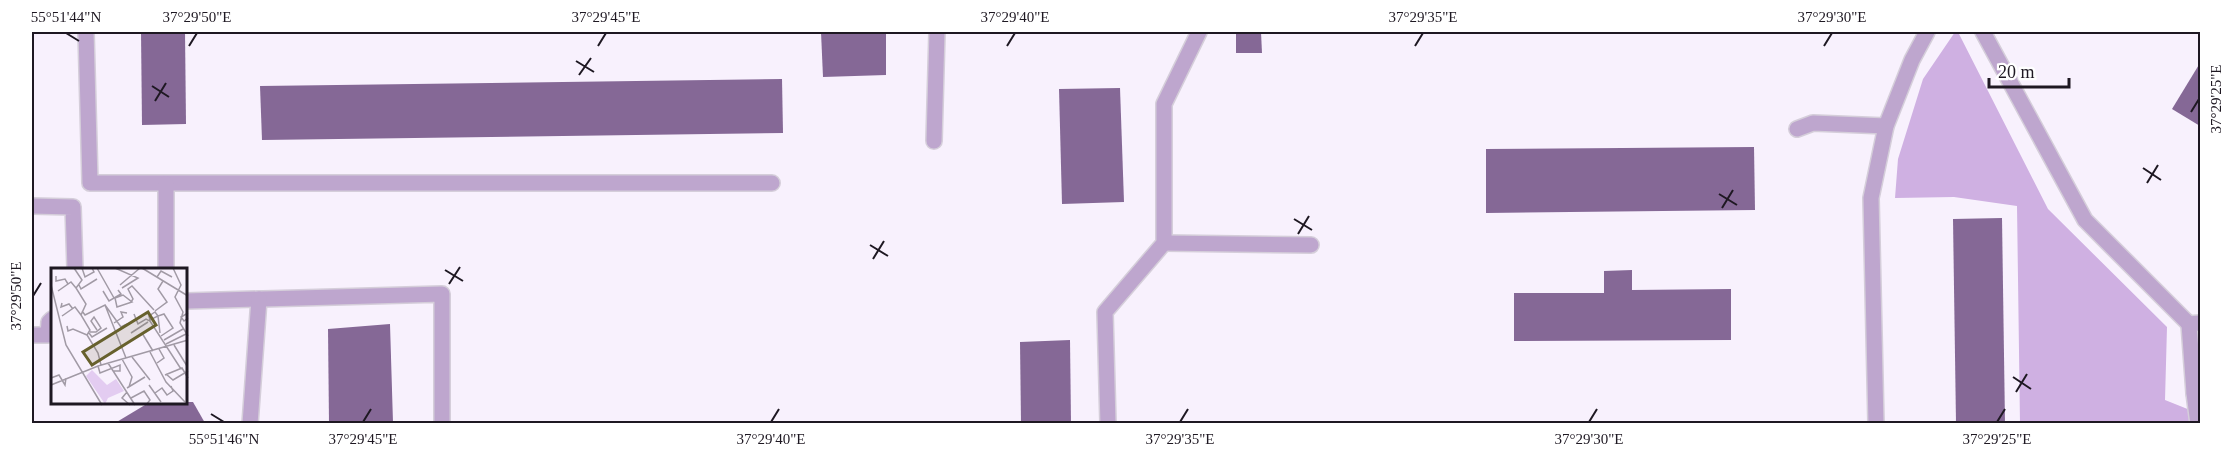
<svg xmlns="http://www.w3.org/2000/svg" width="2232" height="455" font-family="'Times New Roman',serif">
	<rect width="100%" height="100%" fill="#f8f1fd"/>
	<polygon fill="#cfb0e2" points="1955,32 1958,32 2048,209 2167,327 2165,400 2200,414 2200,423 2020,423 2017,206 1954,197 1895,198 1898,159 1923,79"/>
	<g fill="#856896">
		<polygon points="141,32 185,32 186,124 142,125"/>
		<polygon points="821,32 886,32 886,75 823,77"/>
		<polygon points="1236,32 1261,32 1262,53 1236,53"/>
		<polygon points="2200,63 2200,126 2172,109"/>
		<polygon points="782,79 783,133 262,140 260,86"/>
		<polygon points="1120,88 1124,202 1062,204 1059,89"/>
		<polygon points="1754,147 1755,210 1486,213 1486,149"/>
		<polygon points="2002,218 2005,423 1956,423 1953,219"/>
		<polygon points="1632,270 1632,290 1731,289 1731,340 1514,341 1514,293 1604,293 1604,271"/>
		<polygon points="390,324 393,423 329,423 328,329"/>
		<polygon points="1070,340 1071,423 1021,423 1020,342"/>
		<polygon points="150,402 193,402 205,423 115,423"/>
	</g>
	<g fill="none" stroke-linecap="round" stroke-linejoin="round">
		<g stroke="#d5ceda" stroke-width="18">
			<g id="lane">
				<polyline points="86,32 90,183 772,183"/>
				<polyline points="1983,32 2085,220 2189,324"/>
				<polyline points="1797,129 1813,123 1886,126"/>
				<polyline points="934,141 937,32"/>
				<polyline points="166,184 166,269"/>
				<polyline points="32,206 73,207 75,269"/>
				<polyline points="1164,243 1311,245"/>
				<polyline points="186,301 442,294 442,424"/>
				<polyline points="2200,323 2189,324 2194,393 2200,392"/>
				<polyline points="32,335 48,335 49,322 52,319"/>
				<polyline points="2194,393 2198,424"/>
				<polyline points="250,424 259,299"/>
				<polyline points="1108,424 1105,312 1164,243 1164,104 1199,32"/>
				<polyline points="1876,424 1871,198 1886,126 1912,60 1927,32"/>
			</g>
		</g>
		<use href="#lane" stroke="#bea6ce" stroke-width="15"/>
	</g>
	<path fill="none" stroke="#1e1822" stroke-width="2" d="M66,33L79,41M189,46L197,33M598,46L606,33M1007,46L1015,33M1415,46L1423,33M1824,46L1832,33M576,61L594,72M579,75L591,58M152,86L169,97M155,101L166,83M2191,112L2199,99M2143,168L2161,180M2147,183L2158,165M1719,194L1737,205M1722,208L1733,190M1294,219L1312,230M1298,234L1309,216M870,245L888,256M873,259L884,241M445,270L463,281M449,284L460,267M33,296L41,283M2013,377L2031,389M2016,392L2027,374M211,414L224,422M363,422L371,409M771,422L779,409M1180,422L1188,409M1589,422L1597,409M1997,422L2005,409"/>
	<g transform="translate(51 268)">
		<rect width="136" height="136" fill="#f8f1fd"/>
		<path d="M41,102L56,117L65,111L73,123L57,130L54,136L35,108Z" fill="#e3ccf1"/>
		<path fill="none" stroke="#a19aa5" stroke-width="1.5" d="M23,0L31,12L25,20L35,36L30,47L39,62L36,67L47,85L50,97M31,0L34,9L43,4L41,0M46,0L63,30M64,0L87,10L71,20M91,0L137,28M122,0L130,17L124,29L132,44L129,55L137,68M5,8V13L14,11L17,16M106,9L110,3L121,9M0,17L15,77L51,137M28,17L30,21L46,11M69,17L89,0M7,23L20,14L25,20M52,23L58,33L70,26L67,22M72,27L81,34L66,39L64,30ZM80,34L82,31L77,21L81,18L103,42M11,35L10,39L18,36L22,41M54,37L70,59L76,56M31,43L34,47L54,37L75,90M104,43L116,34L107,21L112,13M104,44L107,48L99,52L98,48ZM137,45L130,49L133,53L137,50M83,46L87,56L95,51L99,53L130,101M11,48L24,39L30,47M63,55L72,49L70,44L76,45M16,58L17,63L22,61L36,67M39,64H45L50,60L43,49L40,53L46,62M38,65L41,69L56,60M80,65L97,54M91,65L102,83M109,65L107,48L113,46L122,60L110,68M113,72L132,61M115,76L135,66M123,77L136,98M99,84L115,114L134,134M81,89L99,112M71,91L81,109L78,119M57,95L84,137M106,95L113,90L108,81M47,98L49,105L69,97V103H62M115,106L122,112L137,103M114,107L131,100L137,110M0,110L8,107L14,117L15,110M0,117L47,98L137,72M98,117L110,134M76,120L94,109M76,124L71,130L79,137M104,125L111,120L116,127L122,123L120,118M80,130L93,123L99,132L95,137"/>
		<path fill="#67612d" fill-opacity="0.15" stroke="#67612d" stroke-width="3" d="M97,44L105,57L41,97L32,84Z"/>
		<rect width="136" height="136" fill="none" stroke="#1e1822" stroke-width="3"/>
	</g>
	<rect width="2232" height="455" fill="none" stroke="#ffffff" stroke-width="66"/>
	<path d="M1989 78v9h80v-9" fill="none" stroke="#1e1822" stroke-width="3"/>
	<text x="1998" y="78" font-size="18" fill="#1e1822" stroke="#ffffff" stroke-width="4.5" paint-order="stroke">20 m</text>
	<rect x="33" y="33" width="2166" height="389" fill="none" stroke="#1e1822" stroke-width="2"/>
	<g font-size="15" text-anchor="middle" fill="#1e1822">
		<text x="66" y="22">55°51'44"N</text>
		<text x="197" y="22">37°29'50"E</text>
		<text x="606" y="22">37°29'45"E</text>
		<text x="1015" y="22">37°29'40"E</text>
		<text x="1423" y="22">37°29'35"E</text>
		<text x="1832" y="22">37°29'30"E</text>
		<text transform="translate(2216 99) rotate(-90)" y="5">37°29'25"E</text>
		<text transform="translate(16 296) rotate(-90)" y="5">37°29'50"E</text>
		<text x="224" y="444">55°51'46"N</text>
		<text x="363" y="444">37°29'45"E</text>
		<text x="771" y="444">37°29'40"E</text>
		<text x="1180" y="444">37°29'35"E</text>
		<text x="1589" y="444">37°29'30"E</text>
		<text x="1997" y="444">37°29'25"E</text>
	</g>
</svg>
